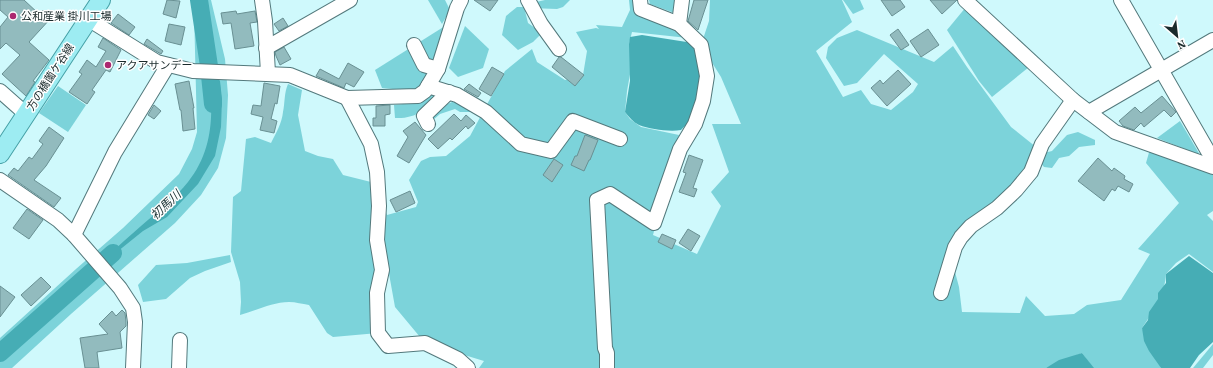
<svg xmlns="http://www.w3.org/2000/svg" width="1213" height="368" font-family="'Source Serif 4','Noto Sans JP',serif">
	<rect width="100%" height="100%" fill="#cff9fc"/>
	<g fill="#7cd3da">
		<polygon points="192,0 211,0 225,59 228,95 226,138 218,168 201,195 175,223 71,314 12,368 0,368 0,338 76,269 123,228 179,174 192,149 197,132 194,10"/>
		<polygon points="428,0 445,0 450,10 442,24"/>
		<polygon points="545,0 570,0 563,7 557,9 530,8 536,2"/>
		<path d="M629,0H634L637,14L652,13L688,38L632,32L629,44L634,52L627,91L625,112L630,119L641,127L679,135L653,235L697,254L721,206L711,192L729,172L712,124H741L721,77L701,45L709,21L710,0H842L852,22L816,51L843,97L861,90L871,104L891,110L913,92L918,84L884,54L857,83L844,86L826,58L828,47L837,38L857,30L934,62L953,46L967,67L1011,127L1036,147L1023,177L996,203L966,225L955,272L959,287L962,312L1020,313L1026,296L1045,316L1074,314L1087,305L1121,300L1150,254L1138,249L1179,203L1146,163L1150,149L1213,169V211L1207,215L1213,221V272L1189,254L1176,263L1166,274C1166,290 1152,314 1142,328L1161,368H1093L1082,353L1046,368H479L484,361L425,343L395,307L386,257L378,333L333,337L327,333L309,305C302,304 296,302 289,302C272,302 256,311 240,315L241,302L240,282L231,252L233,197L241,191L246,139L255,137L271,143C276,133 282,123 283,112C285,102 284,93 288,84L302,90L298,115L305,151L318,156L333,159L343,175L375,183L387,215L416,207L418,202L409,180L421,161L430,157L446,156L470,136L505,71L532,49L537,62L565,80L583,75L587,51L576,32L596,28L599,29L596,25L622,27L630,10Z"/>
		<polygon points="649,0 677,0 677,14 650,4"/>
		<polygon points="843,0 860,0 864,9 853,14"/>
		<polygon points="517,7 524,7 528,23 542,33 533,42 518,50 502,35 506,16"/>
		<polygon points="966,7 1034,63 992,97 979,81 947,30"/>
		<polygon points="445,26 433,78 414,91 382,88 375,70"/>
		<polygon points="465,26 489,49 483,68 458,77 449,68"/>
		<polygon points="58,86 86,105 68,132 39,113"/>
		<path d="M430,93L441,96C427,109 416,119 395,118L394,105L421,102Z"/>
		<polygon points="452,102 465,103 472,112 460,112 455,109 440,114 433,120 431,116 443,106"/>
		<polygon points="1180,121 1200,155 1157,138"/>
		<polygon points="1078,132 1095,140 1095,145 1079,147 1069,156 1059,158 1052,168 1044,167 1039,161 1045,151 1048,152 1052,151 1067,135"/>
		<polygon points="230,255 231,262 205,271 190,278 166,299 143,302 138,285 156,265 187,263"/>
		<polygon points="1213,344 1213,355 1203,368 1193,368"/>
	</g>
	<g fill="#46adb5">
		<path d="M642,35L693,43C703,62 702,93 694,113C692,119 685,126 681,130C669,132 650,129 639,125C633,122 629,117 625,112L630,81L629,44L630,37Z"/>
		<path d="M209,79L220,81L222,99L221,127L215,156L198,184L167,217L143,231L107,260H105C116,247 129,237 141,226C156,213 176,197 188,182C212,152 214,116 209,79Z"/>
		<polygon points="1189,256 1213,273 1213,342 1199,355 1190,368 1161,368 1149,351 1144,341 1142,328 1148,320 1149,312 1158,299 1158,293 1166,283 1166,274"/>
		<polygon points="1082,353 1094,368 1046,368 1059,360"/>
	</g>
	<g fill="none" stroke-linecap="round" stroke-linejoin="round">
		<g stroke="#46adb5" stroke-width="18">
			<polyline points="199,0 209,66 213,104"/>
			<polyline points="0,353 113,253"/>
		</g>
	</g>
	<g fill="#92bbbe" stroke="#699093">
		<polygon points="0,0 24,0 39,14 43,10 51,18 29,42 49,60 33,81 35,82 26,96 2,74 20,55 6,43 0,49 0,27 8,17 0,10"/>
		<polygon points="167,0 180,1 176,18 163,14"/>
		<polygon points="474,0 498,0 490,11"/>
		<polygon points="694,0 708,0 698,30 688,21"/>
		<polygon points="881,0 900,0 905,7 892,16"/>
		<polygon points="930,0 957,0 942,14"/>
		<polygon points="236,11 237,14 255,11 257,22 250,23 254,46 235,49 231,23 223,24 221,13"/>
		<polygon points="118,14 135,27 129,35 111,23"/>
		<polygon points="283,18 288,26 279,31 274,24"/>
		<polygon points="169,24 185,27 181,45 165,41"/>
		<polygon points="898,29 909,45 901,50 890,35"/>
		<polygon points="928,29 939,45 921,57 910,41"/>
		<polygon points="103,38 121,50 110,72 106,70 92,90 95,92 87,104 69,92 82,74 79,72 87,60 96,67 106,51 98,47"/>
		<polygon points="147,39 163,51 161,54 144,44"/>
		<polygon points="284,47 291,59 280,65 276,56 275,52"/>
		<polygon points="559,57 561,57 584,75 575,86 552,67"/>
		<polygon points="348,63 364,72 354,87 346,83 344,88 316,76 320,69 339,79"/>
		<polygon points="492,67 504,74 491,96 479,89"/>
		<polygon points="898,70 911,84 887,106 871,88 880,80 883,84"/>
		<polygon points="189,81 194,108 193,108 195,129 183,131 181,110 180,110 175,84"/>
		<polygon points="264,83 280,86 277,104 275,103 271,119 277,121 274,133 260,130 263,117 251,114 253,105 261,106"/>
		<polygon points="469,84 481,93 478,97 464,89"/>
		<polygon points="1162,96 1176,112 1171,117 1164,110 1144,127 1141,123 1134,130 1123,126 1119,121 1135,107 1141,113"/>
		<polygon points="154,105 161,111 154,119 148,115"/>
		<polygon points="390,105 390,114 385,115 385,126 373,126 373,118 376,118 376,106"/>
		<polygon points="454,114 461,121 466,115 475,123 468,129 466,126 452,140 450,138 438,149 428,139"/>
		<polygon points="415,122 426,135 409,163 397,156 408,137 403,131"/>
		<polygon points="49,127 64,138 46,166 34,180 61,198 54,207 8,175 14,168 18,171 29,157 32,159 43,144 39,141"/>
		<polygon points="585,135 598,140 590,160 589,160 584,171 571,165 575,156 577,156"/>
		<polygon points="689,155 703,160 693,188 697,189 694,197 679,192 686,173 683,172"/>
		<polygon points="1098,158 1112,171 1114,168 1125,176 1124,179 1133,184 1129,192 1118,186 1115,191 1112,189 1104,201 1078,181"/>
		<polygon points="554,159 563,165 552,182 543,175"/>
		<polygon points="410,191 415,203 396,212 390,200"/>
		<polygon points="27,209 43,220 29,239 13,228"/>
		<polygon points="688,229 700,236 691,251 679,243"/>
		<polygon points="662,234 676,240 672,249 658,242"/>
		<polygon points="41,277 51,287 31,306 21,295"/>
		<polygon points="0,286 15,297 0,317"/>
		<polygon points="122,310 125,313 126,322 126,326 120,332 122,348 97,352 99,368 85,368 80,338 108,334 99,324 112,311 116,316"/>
	</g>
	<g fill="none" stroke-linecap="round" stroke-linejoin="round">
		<g stroke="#53797c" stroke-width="16">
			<g id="minor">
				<polyline points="262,0 265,21 268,73"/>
				<polyline points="528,0 541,24 559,49"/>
				<polyline points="965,0 1073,100 1115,132 1213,167"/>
				<polyline points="1121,0 1213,160"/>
				<polyline points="88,19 157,62 193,71 290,75 347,98 418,96 425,91 438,69 457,8 461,0"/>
				<polyline points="679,24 682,0"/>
				<polyline points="414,45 424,65 438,69"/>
				<polyline points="266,48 350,0"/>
				<polyline points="428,86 457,95 486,112 521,144 551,151 573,121 620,139"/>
				<polyline points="0,91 26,114"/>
				<polyline points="347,98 371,144 377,172 379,206 377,240 382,270 377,293 378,333 388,346 425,343 458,359 468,368"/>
				<polyline points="1089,112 1213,40"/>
				<polyline points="428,124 424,116 449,92"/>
				<polyline points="0,180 58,220 74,235 120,288 133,308 135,322 133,368"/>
				<polyline points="74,235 115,152 168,65"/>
				<polyline points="941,293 955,247 961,237 971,226 997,208 1016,190 1031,172 1042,144 1073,100"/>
				<polyline points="179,368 180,340"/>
				<polyline points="607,368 607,353 605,348 597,200 610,194 654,223 680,149 695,124 703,101 707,76 701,45 679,24 641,9 640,0"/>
			</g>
		</g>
		<g stroke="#45a0a6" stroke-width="20">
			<polyline id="major" points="0,154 101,0"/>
		</g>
		<use href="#minor" stroke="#fff" stroke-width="14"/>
		<use href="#major" stroke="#9decf2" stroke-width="18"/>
	</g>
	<g fill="#ac2770" stroke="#fff" stroke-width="1.5">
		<circle cx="13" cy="16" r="4"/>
		<circle cx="108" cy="65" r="4"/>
	</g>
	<g text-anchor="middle" stroke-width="3" stroke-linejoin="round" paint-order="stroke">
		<g font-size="11" fill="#1a2a2b" stroke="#fff" text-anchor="start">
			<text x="21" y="20">公和産業 掛川工場</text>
			<text x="116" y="69">アクアサンデー</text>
		</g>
		<g font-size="11" fill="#1a2a2b" stroke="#fff">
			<text transform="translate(50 77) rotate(-57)" y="4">方の橋薗ケ谷線</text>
		</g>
		<g font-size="12" font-style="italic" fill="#183032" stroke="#fff">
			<text transform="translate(166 205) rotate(-43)" y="4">初馬川</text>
		</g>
	</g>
	<g transform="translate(1177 36) rotate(152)" stroke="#ffffff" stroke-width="3" paint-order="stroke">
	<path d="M0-3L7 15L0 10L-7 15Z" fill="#1a2a2b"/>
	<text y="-6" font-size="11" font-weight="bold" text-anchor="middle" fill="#1a2a2b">N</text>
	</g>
</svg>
